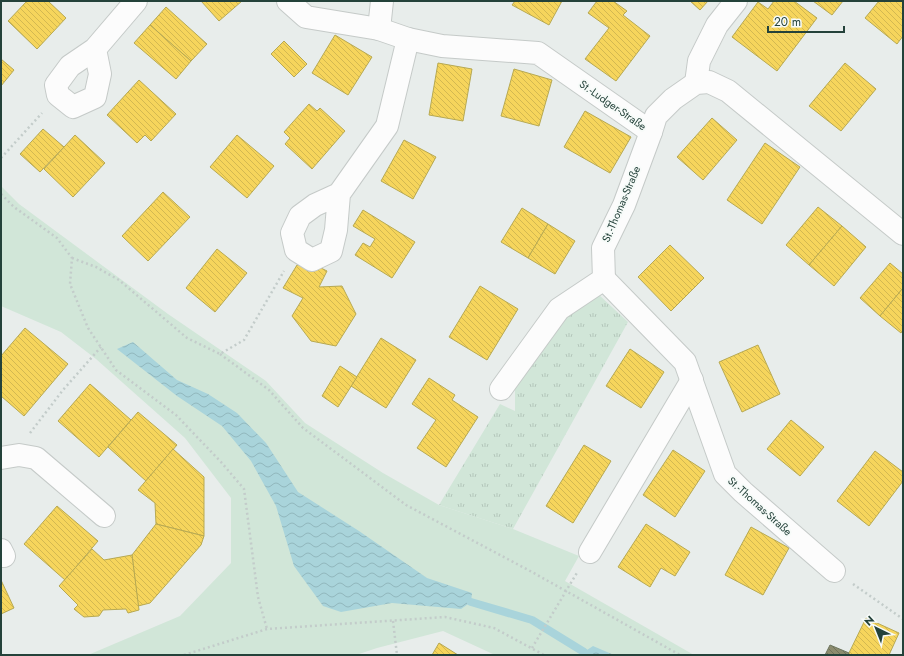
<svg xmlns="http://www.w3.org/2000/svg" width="904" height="656" font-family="Jost,sans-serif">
	<defs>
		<pattern id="grass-tufts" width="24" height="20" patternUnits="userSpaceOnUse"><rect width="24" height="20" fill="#d1e6d8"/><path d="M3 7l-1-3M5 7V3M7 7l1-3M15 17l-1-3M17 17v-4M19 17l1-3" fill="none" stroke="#b3c6ba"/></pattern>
		<pattern id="water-waves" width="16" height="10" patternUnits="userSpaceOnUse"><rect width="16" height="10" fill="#a9d4db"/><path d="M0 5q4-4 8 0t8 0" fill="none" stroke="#91b7bd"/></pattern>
		<pattern id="homes-back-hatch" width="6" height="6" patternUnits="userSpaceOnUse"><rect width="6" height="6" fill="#f6d55c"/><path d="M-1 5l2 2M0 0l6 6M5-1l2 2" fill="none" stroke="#d3b851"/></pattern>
		<pattern id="industry-back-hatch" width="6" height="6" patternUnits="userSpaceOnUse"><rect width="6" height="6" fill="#8c8c6e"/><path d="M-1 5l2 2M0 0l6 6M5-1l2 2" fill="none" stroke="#72745b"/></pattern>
	</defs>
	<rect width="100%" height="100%" fill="#e8edeb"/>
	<polygon fill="url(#grass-tufts)" points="597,293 628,322 513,529 439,505 500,404 515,411 515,380 566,315"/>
	<polygon fill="#d1e6d8" points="1,186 19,204 168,314 266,381 305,423 383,473 439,505 513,529 579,556 565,581 694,655 495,655 443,631 377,648 356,655 88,655 180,616 231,563 231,498 185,438 96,359 61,332 1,306"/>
	<g fill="url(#water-waves)">
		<polygon points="133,342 177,380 208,394 237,413 266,443 298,492 359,531 427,578 472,593 471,602 461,609 392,603 341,612 323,606 294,566 276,506 251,461 222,426 177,396 117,349"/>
		<polygon points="593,646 614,655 584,655 584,652"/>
	</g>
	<g fill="url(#homes-back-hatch)" stroke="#b7a952">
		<polygon points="27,1 48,1 66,18 37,49 8,21"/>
		<polygon points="201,1 242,1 219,21"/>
		<polygon points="515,1 562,1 549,25 512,5"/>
		<polygon points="597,1 613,1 627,11 623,15 650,36 616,81 585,59 609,28 588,13"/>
		<polygon points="690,1 708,1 700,10"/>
		<polygon points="774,1 794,1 817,18 777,71 732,37 758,2 768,9"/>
		<polygon points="813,1 843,1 832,15"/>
		<polygon points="879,1 903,1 903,36 897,44 865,18"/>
		<polygon points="166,7 207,44 191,61 150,25"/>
		<polygon points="150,25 191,61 176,79 134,43"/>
		<polygon points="335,35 372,57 348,95 312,73"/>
		<polygon points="284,41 307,64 294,77 271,54"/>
		<polygon points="1,59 14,70 1,86"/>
		<polygon points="438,63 472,69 463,121 429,115"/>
		<polygon points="845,63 876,89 841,131 809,106"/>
		<polygon points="514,69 552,80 539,126 501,116"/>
		<polygon points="139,80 176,114 151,141 145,135 137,143 107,115"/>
		<polygon points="309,104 317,111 320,108 345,131 312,169 285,144 290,138 284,132"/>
		<polygon points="585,111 631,137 610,173 564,147"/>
		<polygon points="712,118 737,140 703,180 677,157"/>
		<polygon points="43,129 64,147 40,172 20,154"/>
		<polygon points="75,135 105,163 73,197 44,169"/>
		<polygon points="237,135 274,166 247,198 210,167"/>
		<polygon points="404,140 436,157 413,199 381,181"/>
		<polygon points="765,143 800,167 762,224 727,200"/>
		<polygon points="163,192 190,217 148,261 122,236"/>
		<polygon points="818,207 842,226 809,265 786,245"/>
		<polygon points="522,208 548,224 528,258 501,242"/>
		<polygon points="363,210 415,242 392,278 355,255 363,243 370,247 375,239 353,226"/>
		<polygon points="548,224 575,241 555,274 528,258"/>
		<polygon points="842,226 866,247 834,286 809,265"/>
		<polygon points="670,245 704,278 671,311 638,277"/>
		<polygon points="217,249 247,273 215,312 186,288"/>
		<polygon points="890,263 903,274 903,288 880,316 860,298"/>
		<polygon points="297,265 317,266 327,271 319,287 342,286 356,314 336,346 311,341 292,316 303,298 283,288"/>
		<polygon points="480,286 518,309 487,360 449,337"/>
		<polygon points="903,288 903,330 901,333 880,316"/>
		<polygon points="25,328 68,364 24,416 1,396 1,356"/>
		<polygon points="381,338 416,360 386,408 351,386"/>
		<polygon points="758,345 780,394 742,412 719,362"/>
		<polygon points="630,349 664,372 641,408 606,386"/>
		<polygon points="340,366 357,377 338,407 322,396"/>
		<polygon points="429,378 455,395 452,400 478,417 446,467 417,448 436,420 412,404"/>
		<polygon points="90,384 131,420 99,457 58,421"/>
		<polygon points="138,412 177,445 146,481 108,447"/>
		<polygon points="791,420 824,447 800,476 767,449"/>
		<polygon points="584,445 611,461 573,523 546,506"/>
		<polygon points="173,449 204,477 204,536 156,524 155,503 138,490"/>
		<polygon points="673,450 705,471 675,517 643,495"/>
		<polygon points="875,451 903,472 903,481 869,526 837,501"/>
		<polygon points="57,506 98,541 65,580 24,544"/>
		<polygon points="156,524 204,536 201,545 150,603 138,606 132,555"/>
		<polygon points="646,524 690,552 675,576 661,568 650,587 618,567"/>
		<polygon points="751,527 789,548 763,595 725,575"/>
		<polygon points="92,549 104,560 132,555 139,610 128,613 126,609 103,610 99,616 84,617 74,609 78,605 59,586"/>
		<polygon points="1,580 14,608 1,614"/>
		<polygon points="866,618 899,633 889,655 848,655"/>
		<polygon points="439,643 458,655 432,655"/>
	</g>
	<polygon fill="url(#industry-back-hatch)" stroke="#6d765e" points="830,645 849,653 848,655 825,655"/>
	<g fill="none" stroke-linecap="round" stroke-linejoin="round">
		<polyline stroke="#a9d4db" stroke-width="8" points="471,602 532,620 584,652"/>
		<g stroke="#c5cac8" stroke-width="24">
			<g id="minor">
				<polyline points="288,1 306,17 379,29 408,39 442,46 538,53 651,132 656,116 673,99 696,83 709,82 728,91 903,234"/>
				<polyline points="379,29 382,1"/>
				<polyline points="95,49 100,74 95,97 73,107 58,95 56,85 70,66 95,49 136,1"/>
				<polyline points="696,83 699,61 717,25 736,1"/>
				<polyline points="339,194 336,230 331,251 312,260 296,250 292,233 300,216 315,205 339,194 387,126 408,39"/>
				<polyline points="604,279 685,362 725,474 743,492 834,571"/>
				<polyline points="501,389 559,309 604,279 603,248 624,205 651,132"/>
				<polyline points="1,458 19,455 36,458 104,516"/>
				<polyline points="1,550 4,556"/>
				<polyline points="590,552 692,380"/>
			</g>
		</g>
		<g stroke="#c3ccca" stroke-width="2.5" stroke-dasharray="2 3" stroke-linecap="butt">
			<polyline points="1,158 42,113"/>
			<polyline points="1,194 14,207 57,238 72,258 70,284 88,328 116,370 176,415 221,462 244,489 258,597 267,629"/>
			<polyline points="72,258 96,267 119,280 187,338 220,354 244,340 284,271"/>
			<polyline points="220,354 269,390 303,428 406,505 532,572 680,655"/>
			<polyline points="30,433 63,390 101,347"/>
			<polyline points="853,584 903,619"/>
			<polyline points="393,621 397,655"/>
			<polyline points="532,648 578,571"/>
			<polyline points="184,655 267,629 445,617 494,628 544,655"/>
		</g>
		<use href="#minor" stroke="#fcfcfc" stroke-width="22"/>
	</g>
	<g text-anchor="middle" stroke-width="4" stroke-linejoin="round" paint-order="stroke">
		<g font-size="11" fill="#24423a" stroke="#f7fbf9">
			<text transform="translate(613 105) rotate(35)" y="4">St.-Ludger-Straße</text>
			<text transform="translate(621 204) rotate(-67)" y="4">St.-Thomas-Straße</text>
			<text transform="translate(760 506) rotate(42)" y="4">St.-Thomas-Straße</text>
		</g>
	</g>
	<rect width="904" height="656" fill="none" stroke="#24423a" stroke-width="4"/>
	<g transform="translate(876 628) rotate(317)" stroke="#f7fbf9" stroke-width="3" paint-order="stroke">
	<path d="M0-3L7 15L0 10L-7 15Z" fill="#24423a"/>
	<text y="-6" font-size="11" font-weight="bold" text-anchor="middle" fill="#24423a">N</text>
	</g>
	<path d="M768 26v6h76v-6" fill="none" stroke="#24423a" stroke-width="2"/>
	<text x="774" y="26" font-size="12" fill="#24423a" stroke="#f7fbf9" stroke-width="3" paint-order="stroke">20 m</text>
</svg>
